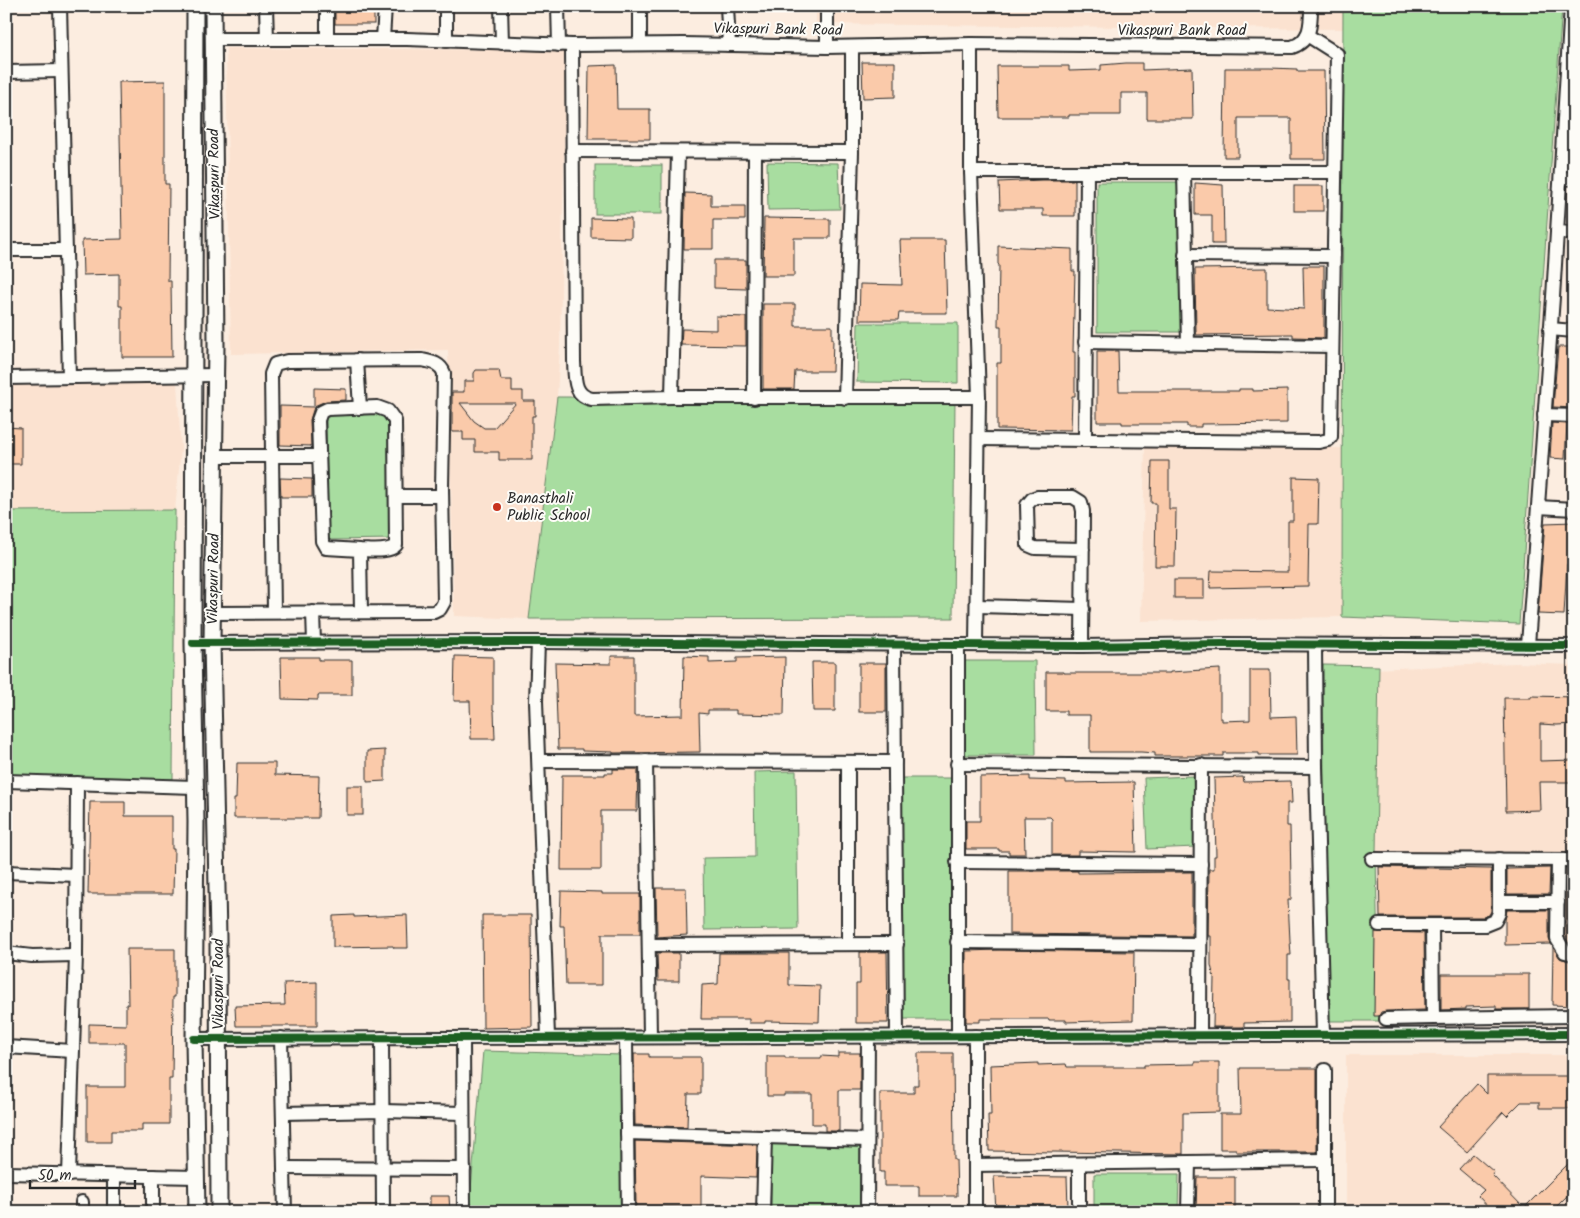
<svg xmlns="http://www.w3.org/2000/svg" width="1580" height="1218" font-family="Kalam,sans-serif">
	<rect width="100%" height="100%" fill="#fcede0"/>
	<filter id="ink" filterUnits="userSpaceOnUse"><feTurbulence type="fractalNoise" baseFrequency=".02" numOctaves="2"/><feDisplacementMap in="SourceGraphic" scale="10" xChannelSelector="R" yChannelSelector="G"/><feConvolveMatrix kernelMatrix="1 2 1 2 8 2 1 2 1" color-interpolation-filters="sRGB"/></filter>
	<g filter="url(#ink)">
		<g fill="#fbe2d0">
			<polygon points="816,6 1343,6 1343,29 816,24"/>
			<polygon points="226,48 566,50 560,345 557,397 529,619 454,616 448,350 231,354"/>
			<polygon points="6,383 177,383 181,449 175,510 6,511"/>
			<polygon points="1145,446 1342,448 1342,617 1141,621"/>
			<polygon points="1516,663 1574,665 1574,855 1376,853 1373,669"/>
			<rect x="1346" y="1055" width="228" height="157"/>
		</g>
		<g fill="#a8dda0" stroke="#6a8466">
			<polygon points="1343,6 1562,6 1519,624 1342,617"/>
			<polygon points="767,162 838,163 840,209 768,210"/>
			<rect x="595" y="165" width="67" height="49"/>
			<rect x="1097" y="182" width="85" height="150"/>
			<polygon points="858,323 958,323 958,383 857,382"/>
			<polygon points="557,397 955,398 953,618 529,619"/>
			<polygon points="392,413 394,539 328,540 326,414"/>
			<polygon points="175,510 173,779 6,780 6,511"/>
			<polygon points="963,661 1035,661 1036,755 964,755"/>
			<polygon points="1323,665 1379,666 1376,853 1379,1021 1326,1021"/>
			<polygon points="796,771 798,929 704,930 703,858 755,857 754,772"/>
			<polygon points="1193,776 1196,847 1147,849 1144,778"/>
			<polygon points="899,778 956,778 959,1019 903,1019"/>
			<polygon points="483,1051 623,1055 621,1212 469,1212"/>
			<rect x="771" y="1139" width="89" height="73"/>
			<polygon points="1094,1174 1179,1174 1178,1212 1094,1212"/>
		</g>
		<g fill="#facaaa" stroke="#2b2b2b" fill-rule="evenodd">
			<rect x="335" y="6" width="39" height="18"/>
			<polygon points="862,62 895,62 895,97 863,98"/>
			<polygon points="1126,63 1142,63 1142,70 1192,68 1193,119 1147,119 1147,93 1121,93 1121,115 1069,115 1069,117 998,117 997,66 1069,66 1069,71 1101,70 1101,65"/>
			<polygon points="616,65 617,109 650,109 650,139 588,139 589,66"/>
			<polygon points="1225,68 1270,68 1297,69 1297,71 1324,71 1325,159 1291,159 1291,118 1238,118 1238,157 1224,157"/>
			<polygon points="165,81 165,184 169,184 168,281 171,281 172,357 122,357 122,306 119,306 119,274 83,275 82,240 122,239 119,82"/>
			<polygon points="1042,180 1075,180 1075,216 1043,216 1043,209 1000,209 999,182"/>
			<polygon points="1195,183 1223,185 1224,244 1212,244 1212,215 1195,215"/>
			<rect x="1294" y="186" width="29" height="25"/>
			<polygon points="685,193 711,194 711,206 745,206 745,220 713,220 713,249 684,249"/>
			<polygon points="591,218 631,219 631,238 591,237"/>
			<polygon points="764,218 830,219 830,238 794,238 794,276 763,276"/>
			<polygon points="900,240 945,240 947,313 899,313 898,320 859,320 860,284 902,285"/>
			<polygon points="998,246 1072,249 1072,271 1075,271 1073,352 1075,352 1075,396 1072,396 1071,430 997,429 997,363 1001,363 1001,326 998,326 999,265 998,264"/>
			<polygon points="714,260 746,260 746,289 714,288"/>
			<polygon points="1303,266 1324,266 1324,338 1293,337 1293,334 1196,335 1195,269 1267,268 1267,307 1304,309"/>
			<polygon points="763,304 795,304 795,326 832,326 832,339 833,339 832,371 795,371 794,389 763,389"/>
			<polygon points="716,316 746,317 746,346 681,345 682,329 716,330"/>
			<polygon points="1558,347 1574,347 1574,408 1553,407"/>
			<polygon points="1097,351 1118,351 1119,391 1239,391 1239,389 1253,389 1253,391 1287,390 1287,423 1201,424 1201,427 1187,427 1187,424 1122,424 1122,422 1097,422"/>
			<path d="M476,370H499L501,380H512V391H523V401H535V416H532V460H499V452H475V440H463V432H452V392H464V381H474V373ZM460,403H516L494,428H484L474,421Z"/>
			<polygon points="314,388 346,389 346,400 326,401 314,406"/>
			<polygon points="280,406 314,407 310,420 311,446 280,445"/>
			<polygon points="1552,423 1567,424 1565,459 1550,458"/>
			<polygon points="6,427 21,428 21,464 6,464"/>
			<polygon points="1152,461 1169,461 1169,509 1176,509 1175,566 1155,566 1156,503 1151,503"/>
			<polygon points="1293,477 1319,478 1318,524 1309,524 1308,586 1210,588 1211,571 1288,572 1288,521 1293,521"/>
			<polygon points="280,478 312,479 312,497 281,497"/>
			<polygon points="1574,522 1574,565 1567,564 1564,615 1538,614 1545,523"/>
			<rect x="1174" y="580" width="30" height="18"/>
			<polygon points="455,656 493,657 493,710 494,710 495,739 471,739 470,701 454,701"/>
			<polygon points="611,656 634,656 634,716 683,715 684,656 709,657 709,663 737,662 737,658 785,657 784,715 736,714 736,710 708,710 708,714 699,713 700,752 613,753 613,752 582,751 582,749 558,749 555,663 611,664"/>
			<polygon points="281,657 319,657 319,660 352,660 352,695 318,695 318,700 282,699"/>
			<polygon points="812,662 835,662 835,711 813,711"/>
			<rect x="859" y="663" width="27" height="49"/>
			<polygon points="1220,669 1220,718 1222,718 1222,721 1250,720 1250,670 1270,670 1271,717 1296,716 1297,755 1259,755 1259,753 1223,753 1223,756 1155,756 1155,753 1141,752 1090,752 1090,715 1066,715 1066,711 1046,711 1046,672 1064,672 1064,673 1170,673 1170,672"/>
			<polygon points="1531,696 1574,697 1574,724 1557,725 1540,724 1540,761 1574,760 1574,782 1539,782 1540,810 1506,811 1504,698 1531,698"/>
			<polygon points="385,750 385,781 367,782 367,751"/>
			<polygon points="237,763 275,763 275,775 319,776 318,818 234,818 234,799 236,799"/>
			<polygon points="613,769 638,769 637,811 601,811 601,870 561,870 562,775 605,775 605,773 613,773"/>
			<polygon points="1030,776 1030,780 1066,781 1066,783 1134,782 1136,852 1078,851 1078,855 1052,855 1052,819 1050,817 1024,817 1025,854 1009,854 1009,851 999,851 999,849 966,849 966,821 980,821 980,777"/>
			<polygon points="1243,777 1244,782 1291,781 1292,803 1287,803 1287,826 1290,826 1291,883 1291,900 1288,900 1290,941 1291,955 1288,955 1288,979 1290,979 1290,1022 1244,1023 1244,1027 1213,1027 1214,978 1211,965 1211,936 1208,936 1209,869 1214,869 1214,856 1216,856 1214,778"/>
			<rect x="347" y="786" width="16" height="29"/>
			<polygon points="90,802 125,802 125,816 172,816 172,849 174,849 173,894 88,894"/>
			<polygon points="1379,867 1491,869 1491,911 1489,915 1483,917 1380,917"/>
			<polygon points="1550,868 1549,894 1507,894 1507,869"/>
			<polygon points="1566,868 1574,868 1574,945 1570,945 1565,937"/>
			<polygon points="1009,871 1078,871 1078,873 1192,872 1192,936 1009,934"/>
			<polygon points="656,888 686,888 687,935 657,937"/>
			<polygon points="561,891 602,892 602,894 640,894 640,934 602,934 602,985 566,985 564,926 560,926"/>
			<polygon points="1507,910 1549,910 1549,939 1551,944 1505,945 1505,920"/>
			<polygon points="354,915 354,917 407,915 408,948 394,948 393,946 333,947 333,916"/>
			<polygon points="482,915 531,915 532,1027 483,1028"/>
			<polygon points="1375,932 1424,933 1425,1010 1386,1011 1381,1012 1379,1016 1374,1016"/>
			<polygon points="1553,947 1560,958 1572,962 1572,971 1574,971 1574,1006 1552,1005"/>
			<polygon points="127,949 175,949 175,997 173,997 172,1079 169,1079 169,1124 142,1124 142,1131 111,1131 111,1142 87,1142 87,1087 125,1087 125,1043 89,1043 89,1024 126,1025 126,1005 128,1005"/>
			<polygon points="999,950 1134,952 1133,1020 1066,1022 1066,1020 1049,1020 1049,1019 980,1019 980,1022 966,1022 966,951"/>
			<polygon points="860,952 887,952 888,1023 856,1023 856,984 860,984"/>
			<polygon points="657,953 679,953 679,981 658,981"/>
			<polygon points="719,953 789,953 789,985 820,986 819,1022 765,1021 765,1023 749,1023 749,1019 701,1019 702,985 718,984"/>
			<polygon points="1441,974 1529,974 1529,1009 1496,1009 1496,1006 1466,1007 1466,1009 1441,1010"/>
			<polygon points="317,982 317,1026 236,1026 235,1006 285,1005 284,983"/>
			<polygon points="838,1053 860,1053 860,1090 839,1090 839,1131 825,1131 825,1124 812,1124 812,1094 784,1094 784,1096 767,1096 767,1056 785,1056 785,1058 821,1058 821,1056 838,1057"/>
			<polygon points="918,1053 953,1053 954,1160 956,1160 957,1196 919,1196 919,1186 884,1186 884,1172 880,1172 880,1093 914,1093 914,1085 918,1085"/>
			<polygon points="634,1054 649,1054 649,1057 701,1057 701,1094 688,1094 687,1127 635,1125"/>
			<polygon points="1195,1062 1219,1062 1219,1112 1183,1113 1183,1154 989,1151 988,1115 991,1115 990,1065 1038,1063 1038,1065 1066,1064 1067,1067 1144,1067 1144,1065 1195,1064"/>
			<polygon points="1240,1068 1317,1068 1317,1152 1236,1152 1236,1149 1220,1149 1220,1114 1241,1114"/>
			<polygon points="1487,1076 1574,1076 1574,1108 1539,1108 1539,1102 1521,1102 1507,1116 1503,1112 1467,1152 1438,1127 1477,1084 1487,1094"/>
			<polygon points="635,1141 757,1145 756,1178 701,1176 701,1207 636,1206"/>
			<polygon points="1473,1154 1494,1172 1492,1175 1524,1208 1574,1158 1574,1189 1551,1212 1493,1212 1478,1196 1484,1190 1459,1169"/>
			<polygon points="994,1176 1067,1177 1068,1208 1032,1209 1032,1212 996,1212"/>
			<polygon points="1197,1177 1235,1177 1235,1209 1196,1209"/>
			<polygon points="430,1196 449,1196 450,1212 430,1212"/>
		</g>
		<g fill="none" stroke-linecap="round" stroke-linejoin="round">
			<g stroke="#2b2b2b" stroke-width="16">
				<g id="minor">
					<polyline points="60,6 69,377"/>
					<polyline points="266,6 267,39"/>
					<polyline points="327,6 327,39"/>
					<polyline points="446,6 446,41"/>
					<polyline points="501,6 502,43"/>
					<polyline points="558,6 559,45"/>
					<polyline points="640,6 640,44"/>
					<polyline points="727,6 729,45"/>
					<path d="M213,39H407L572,45L684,44L827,47L971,44L1292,47C1311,41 1311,24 1311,6"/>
					<polyline points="383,39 385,6"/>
					<polyline points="971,44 971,172 979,397 976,645"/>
					<path d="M572,45L574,361C575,377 573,396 592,399L672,397H979"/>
					<polyline points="827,47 827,6"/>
					<polyline points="6,72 61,71"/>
					<polyline points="572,151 852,152"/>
					<polyline points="971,172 1334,172"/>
					<polyline points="1184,172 1188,344"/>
					<polyline points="1561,178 1574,179"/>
					<polyline points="1557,232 1574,233"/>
					<polyline points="6,250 66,250"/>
					<polyline points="1185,255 1333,256"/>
					<polyline points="1550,329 1574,331"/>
					<polyline points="1085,342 1332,346"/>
					<polyline points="357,360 360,408"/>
					<polyline points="6,378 216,375"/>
					<polyline points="672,397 678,152"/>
					<polyline points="754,398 755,152"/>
					<polyline points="845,398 852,152 852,47"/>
					<polyline points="1544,415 1574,416"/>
					<polyline points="979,439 1319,442 1328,440 1331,437 1337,54 1307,35"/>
					<polyline points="1085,440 1087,172"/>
					<polyline points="215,456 319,456"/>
					<polyline points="396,496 442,496"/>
					<polyline points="1538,507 1574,509"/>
					<path d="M360,550L326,548L322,541L318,420L321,412L327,409L377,407L388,411L395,421L396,545C389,553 370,550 360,550L361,612"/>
					<polyline points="977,606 1083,609"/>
					<polyline points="313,612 314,643"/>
					<path d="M213,613L434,612L440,609L444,602L442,488L444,373C440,363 432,362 422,360L287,361L275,364L271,374L274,612"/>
					<polyline points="538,642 536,701 548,1037"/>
					<polyline points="193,643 538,642 1082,646 1223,644 1574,646"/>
					<polyline points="894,644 897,1036"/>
					<polyline points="958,645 958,1036"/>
					<polyline points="1315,645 1316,767 1323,1035"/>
					<polyline points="1528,645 1553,297 1571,6"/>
					<polyline points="1082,646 1083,511 1081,502 1073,497 1037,497 1032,499 1027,505 1028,545 1035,548 1083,549"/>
					<polyline points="539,761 895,762"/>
					<polyline points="646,761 650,1037"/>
					<polyline points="957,764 1316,767"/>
					<polyline points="6,781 194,787"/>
					<polyline points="1372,859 1574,860"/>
					<polyline points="1558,860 1557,939 1565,952 1574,954"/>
					<polyline points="957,862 1201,864"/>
					<polyline points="6,872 76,875"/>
					<polyline points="1499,902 1558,902"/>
					<polyline points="1379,925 1485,925 1495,921 1499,913 1499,859"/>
					<polyline points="1432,925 1433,1018 1574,1016"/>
					<polyline points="957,942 1200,944"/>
					<polyline points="848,944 848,762"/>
					<polyline points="649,945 897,944"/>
					<polyline points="6,953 32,956 76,955"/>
					<polyline points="1386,1019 1433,1018"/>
					<polyline points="1200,1035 1201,765"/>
					<polyline points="975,1036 975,1212"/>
					<polyline points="626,1037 628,1212"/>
					<polyline points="281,1038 285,1212"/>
					<polyline points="382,1038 383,1212"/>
					<polyline points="463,1038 464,1212"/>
					<polyline points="194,1039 1574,1034"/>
					<polyline points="6,1047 72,1051"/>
					<polyline points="283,1113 383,1111 463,1113"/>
					<polyline points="627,1133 867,1140"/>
					<polyline points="1079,1164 1079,1212"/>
					<polyline points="975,1165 1325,1160"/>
					<polyline points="284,1168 464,1169"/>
					<polyline points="6,1173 196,1177"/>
					<polyline points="69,1175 76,955 77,783"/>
					<polyline points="114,1176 114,1212"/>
					<polyline points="153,1176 153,1212"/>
					<polyline points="82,1202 82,1212"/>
					<polyline points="763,1212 765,1137"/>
					<polyline points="867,1212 868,1036"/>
					<polyline points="1188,1212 1189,1162"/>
					<polyline points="1325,1212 1325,1070"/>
				</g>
			</g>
			<g stroke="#2b2b2b" stroke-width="19">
				<g id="tertiary">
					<polyline points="195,6 193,643 196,822 194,1039 197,1212"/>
					<polyline points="213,6 216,345 212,642 218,938 219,1212"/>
				</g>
			</g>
			<use href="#minor" stroke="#fdfcf7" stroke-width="12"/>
			<use href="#tertiary" stroke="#fdfcf7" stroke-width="15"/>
			<g stroke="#fdfcf7" stroke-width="11">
				<g id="cycleway">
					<polyline points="193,643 538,642 1082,646 1223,644 1574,646"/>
					<polyline points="194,1039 1574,1034"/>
				</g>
			</g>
			<use href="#cycleway" stroke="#1b5e20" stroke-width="8"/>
		</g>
	</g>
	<circle fill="#c8321e" stroke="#fdfcf7" stroke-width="2" cx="497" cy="507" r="5"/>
	<g text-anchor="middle" stroke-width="4" stroke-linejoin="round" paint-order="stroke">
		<g font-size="15" fill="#2b2b2b" stroke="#fdfcf7">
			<text transform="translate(778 29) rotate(1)" y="5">Vikaspuri Bank Road</text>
			<text x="1182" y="35">Vikaspuri Bank Road</text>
			<text transform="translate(214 174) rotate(-91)" y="5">Vikaspuri Road</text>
			<text transform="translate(213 579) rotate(-89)" y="5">Vikaspuri Road</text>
			<text transform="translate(218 984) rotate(-90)" y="5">Vikaspuri Road</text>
		</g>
		<g font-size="15" fill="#2b2b2b" stroke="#fdfcf7" text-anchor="start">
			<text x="507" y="503">Banasthali<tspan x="507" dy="17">Public School</tspan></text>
		</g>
	</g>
	<rect width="1580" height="1218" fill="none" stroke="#fdfcf7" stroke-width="25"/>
	<rect x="12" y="12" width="1555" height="1193" fill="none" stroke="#2b2b2b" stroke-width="2" filter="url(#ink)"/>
	<path d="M30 1180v8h105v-8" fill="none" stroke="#2b2b2b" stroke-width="2.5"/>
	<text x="38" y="1180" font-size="15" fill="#2b2b2b" stroke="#fdfcf7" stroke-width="4" paint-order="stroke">50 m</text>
</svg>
